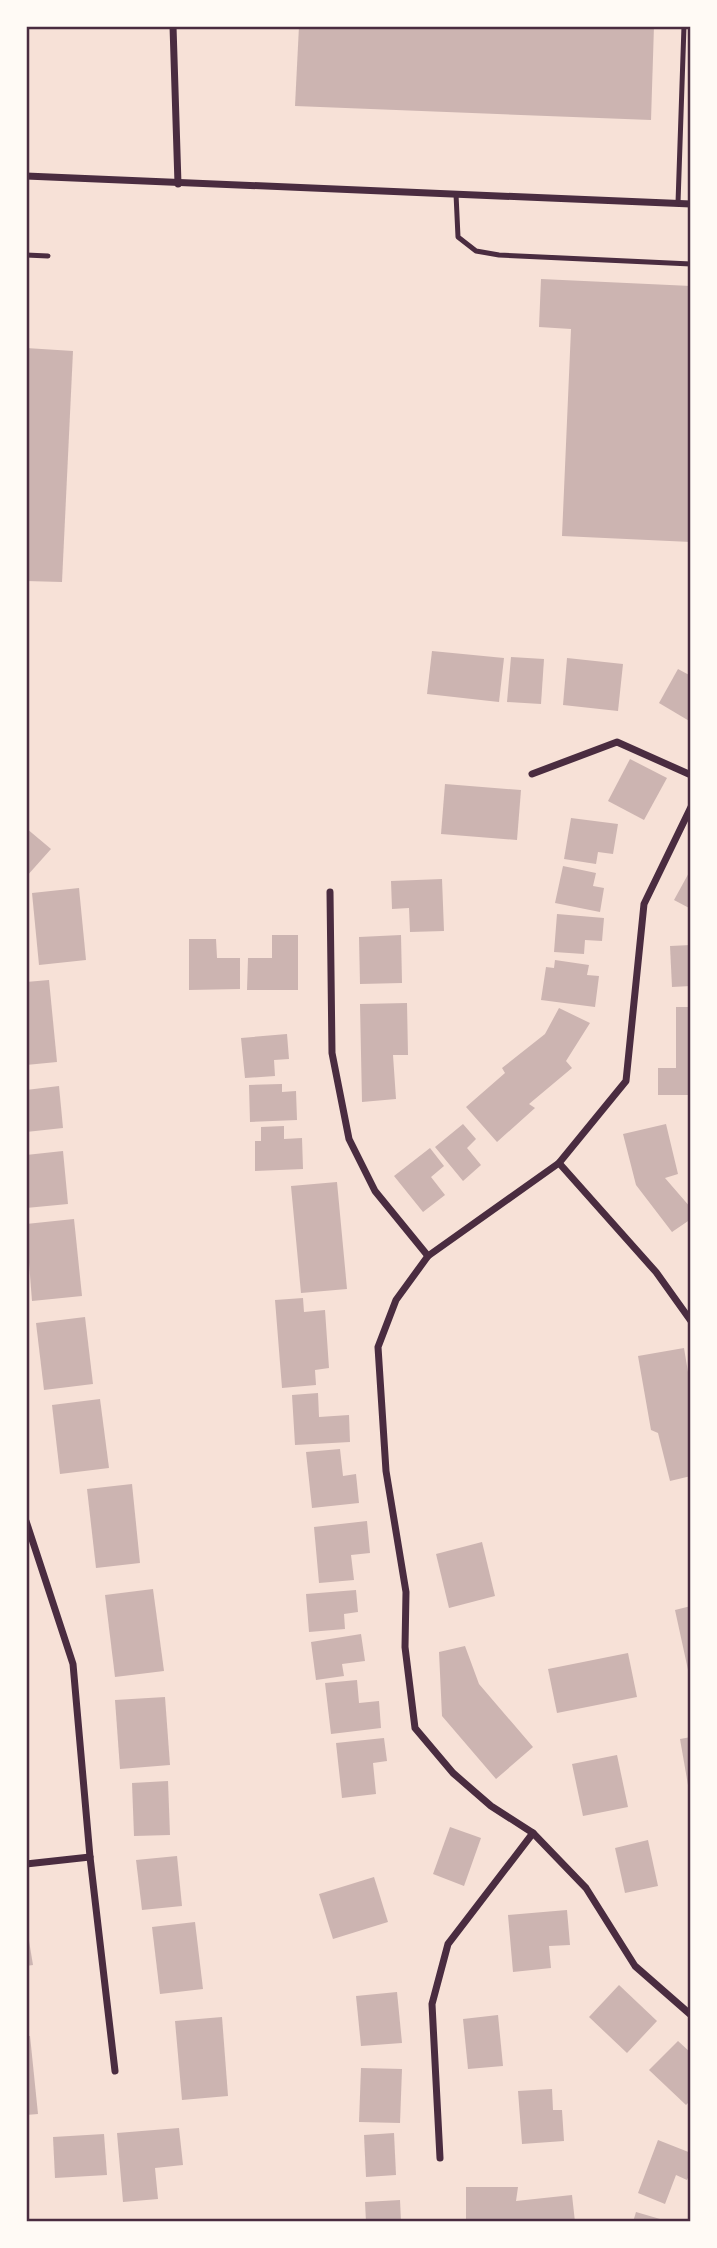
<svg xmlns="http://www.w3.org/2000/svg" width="717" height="2248" font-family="Karla,sans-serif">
	<rect width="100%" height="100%" fill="#f7e1d7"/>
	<g fill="#ccb4b1">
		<polygon points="299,26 654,26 651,120 295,106"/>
		<polygon points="541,279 691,286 691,542 562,536 571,329 539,327"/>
		<polygon points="26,348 73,351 62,582 26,581"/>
		<polygon points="432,651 504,658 499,702 427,694"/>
		<polygon points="511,657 544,659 541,704 507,702"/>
		<polygon points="567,658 623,664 618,711 563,705"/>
		<polygon points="678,669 691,676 691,722 659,703"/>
		<polygon points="630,759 667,778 644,820 608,801"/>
		<polygon points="445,784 521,790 517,840 441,834"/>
		<polygon points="571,818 618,824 613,854 598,852 596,864 564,859"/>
		<polygon points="26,828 51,849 26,877"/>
		<polygon points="563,866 596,873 593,886 604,888 600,912 555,903"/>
		<polygon points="691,869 691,909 674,900"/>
		<polygon points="442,879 444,931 410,932 409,908 392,909 391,881"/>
		<polygon points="79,888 86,960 39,965 32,893"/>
		<polygon points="557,914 604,918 602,941 585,940 584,954 554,952"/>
		<polygon points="272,935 298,935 298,990 247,990 248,958 272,958"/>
		<polygon points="401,935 402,983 360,984 359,937"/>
		<polygon points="189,939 216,939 217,958 240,958 240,989 189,990"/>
		<polygon points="691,945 691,986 672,987 670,946"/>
		<polygon points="555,960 589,965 587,975 599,976 595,1007 541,1000 546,967 554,968"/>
		<polygon points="49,980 57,1062 26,1065 26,982"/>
		<polygon points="407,1003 408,1055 393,1055 396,1099 362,1102 360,1004"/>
		<polygon points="676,1007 691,1007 691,1095 658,1095 658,1068 676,1068"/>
		<polygon points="559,1008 590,1023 566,1061 572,1068 529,1104 535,1108 497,1142 466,1107 505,1073 502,1068 545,1034"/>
		<polygon points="287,1034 289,1059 274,1060 275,1076 245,1078 241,1038"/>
		<polygon points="282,1084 282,1092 296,1091 297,1120 250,1122 249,1085"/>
		<polygon points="59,1086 63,1128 26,1132 26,1090"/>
		<polygon points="463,1124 476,1139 467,1148 481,1165 463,1181 435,1147"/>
		<polygon points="666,1124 678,1174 665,1178 691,1208 691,1219 672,1232 636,1185 623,1134"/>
		<polygon points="284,1126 284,1139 302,1138 303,1169 255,1171 255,1141 261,1141 261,1127"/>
		<polygon points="430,1148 444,1166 431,1177 445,1195 423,1212 394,1176"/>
		<polygon points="63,1151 68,1204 26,1208 26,1155"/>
		<polygon points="337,1182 347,1289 301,1293 291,1186"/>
		<polygon points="74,1219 82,1296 32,1301 26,1224"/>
		<polygon points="303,1298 304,1312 325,1310 329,1368 315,1370 316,1385 282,1388 275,1300"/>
		<polygon points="85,1317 93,1384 44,1390 36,1323"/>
		<polygon points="684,1348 691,1390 691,1476 670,1481 658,1433 651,1430 638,1356"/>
		<polygon points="318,1393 319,1417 349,1415 350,1442 295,1445 292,1395"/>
		<polygon points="100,1399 109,1468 60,1474 52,1405"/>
		<polygon points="340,1449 343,1476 356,1474 359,1503 312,1508 306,1452"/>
		<polygon points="132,1484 140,1563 96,1568 87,1489"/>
		<polygon points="367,1521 370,1553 351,1555 354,1580 319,1583 314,1527"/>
		<polygon points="482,1542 495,1596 449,1608 436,1554"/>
		<polygon points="153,1589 164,1671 115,1677 105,1595"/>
		<polygon points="356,1590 358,1612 344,1614 345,1629 309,1632 306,1594"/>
		<polygon points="691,1606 691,1679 690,1679 675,1610"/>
		<polygon points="361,1634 365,1661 342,1664 344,1676 316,1680 311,1642"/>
		<polygon points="465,1646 479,1684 533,1747 496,1779 442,1716 439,1652"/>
		<polygon points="628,1653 637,1697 557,1713 548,1669"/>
		<polygon points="357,1680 359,1703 379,1701 381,1728 331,1734 325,1683"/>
		<polygon points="165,1697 170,1765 120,1769 115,1700"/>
		<polygon points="691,1737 691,1784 688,1785 680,1739"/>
		<polygon points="384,1738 387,1761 373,1763 376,1794 342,1798 336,1743"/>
		<polygon points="617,1755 628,1807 583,1816 572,1764"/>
		<polygon points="168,1781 170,1835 134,1836 132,1783"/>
		<polygon points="450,1827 481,1838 464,1886 433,1874"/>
		<polygon points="648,1840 658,1886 625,1893 615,1848"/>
		<polygon points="177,1856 182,1906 142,1910 136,1860"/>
		<polygon points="374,1877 388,1922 333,1939 319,1894"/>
		<polygon points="567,1910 570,1945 549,1946 551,1968 513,1972 508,1915"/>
		<polygon points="195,1922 203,1989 160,1994 152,1927"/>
		<polygon points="26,1923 33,1965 26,1966"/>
		<polygon points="619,1985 657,2021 627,2053 589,2017"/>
		<polygon points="397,1992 402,2043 361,2046 356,1996"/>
		<polygon points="498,2015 503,2066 468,2069 463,2019"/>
		<polygon points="222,2017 228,2096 182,2100 175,2021"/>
		<polygon points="26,2036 30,2036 38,2114 26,2115"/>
		<polygon points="678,2041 691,2053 691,2100 686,2105 649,2070"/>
		<polygon points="361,2068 402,2069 400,2123 359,2122"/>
		<polygon points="552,2089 553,2110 562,2110 564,2141 522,2144 518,2091"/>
		<polygon points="179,2128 183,2165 155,2168 158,2199 123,2202 117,2133"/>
		<polygon points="394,2133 396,2175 366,2177 364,2135"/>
		<polygon points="104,2134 107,2175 55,2178 53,2137"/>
		<polygon points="658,2140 691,2153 691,2171 687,2180 676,2175 665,2204 638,2193"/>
		<polygon points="466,2187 518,2187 516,2201 572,2195 575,2222 466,2222"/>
		<polygon points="400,2200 401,2222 366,2222 365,2202"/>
		<polygon points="636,2212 667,2221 667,2222 633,2222"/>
	</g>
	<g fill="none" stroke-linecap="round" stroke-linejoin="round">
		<g stroke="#4a2c40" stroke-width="5">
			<polyline points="456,194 458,237 476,251 499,255 691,264"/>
			<polyline points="678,203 684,26"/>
			<polyline points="26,255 48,256"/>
		</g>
		<g stroke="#4a2c40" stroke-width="7">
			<polyline points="173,26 178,184"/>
			<polyline points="26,176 691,204"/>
			<polyline points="532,774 617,742 691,775"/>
			<polyline points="691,807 644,904 626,1081 559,1163 428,1256 396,1300 378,1347 386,1471 406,1592 405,1647 415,1728 453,1773 491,1806 533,1833 586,1888 635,1966 691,2015"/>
			<polyline points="330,892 332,1053 349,1139 375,1191 428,1256"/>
			<polyline points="559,1163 656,1272 691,1321"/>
			<polyline points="26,1521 73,1664 90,1857 115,2071"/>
			<polyline points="26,1864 90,1857"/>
			<polyline points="440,2158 432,2004 448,1944 533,1833"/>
		</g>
	</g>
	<rect width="717" height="2248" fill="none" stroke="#fffaf5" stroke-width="56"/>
	<rect x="28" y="28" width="661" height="2192" fill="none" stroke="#4a2c40" stroke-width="2.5"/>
</svg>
